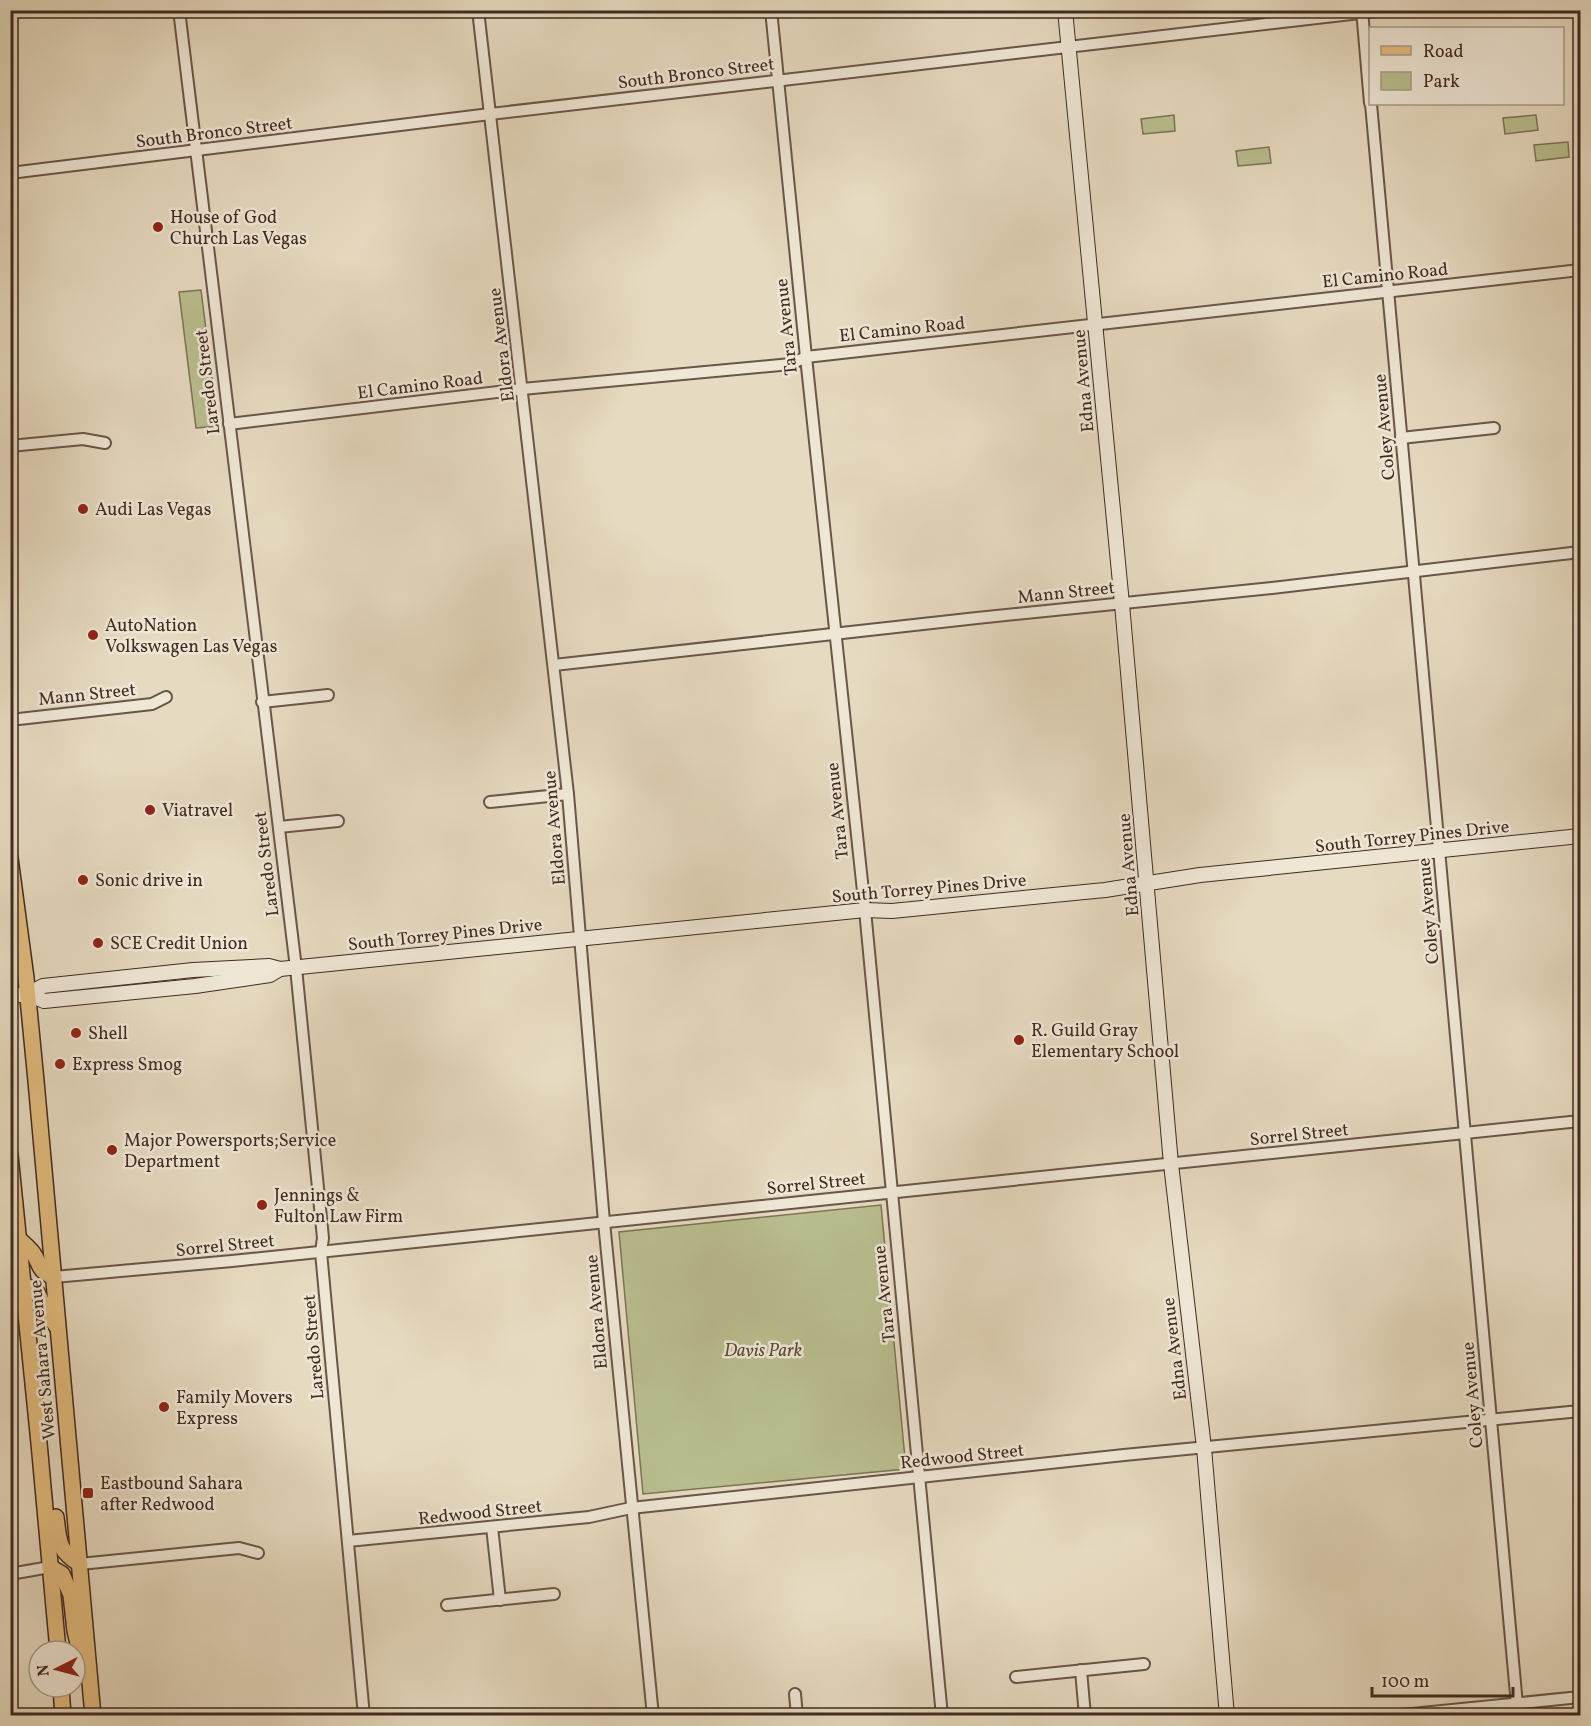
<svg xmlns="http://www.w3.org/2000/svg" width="1591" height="1726" font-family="Vollkorn,serif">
	<rect width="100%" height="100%" fill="#e6dac0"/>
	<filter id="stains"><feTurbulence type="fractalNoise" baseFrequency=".00333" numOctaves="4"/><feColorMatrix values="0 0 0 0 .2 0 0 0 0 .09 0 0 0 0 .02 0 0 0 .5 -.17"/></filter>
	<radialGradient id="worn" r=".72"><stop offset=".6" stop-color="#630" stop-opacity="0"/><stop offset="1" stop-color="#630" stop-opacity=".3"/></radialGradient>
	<g fill="#b9be8f" stroke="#7d7458" stroke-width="1.5">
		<polygon points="1174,115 1175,131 1143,134 1141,119"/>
		<polygon points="1536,115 1538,130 1505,134 1503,118"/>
		<polygon points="1568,142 1569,157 1536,161 1534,145"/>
		<polygon points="1269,147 1271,163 1238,166 1236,151"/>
		<polygon points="201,290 218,426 196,428 179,292"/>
		<polygon points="881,1205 906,1469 643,1494 619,1232"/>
	</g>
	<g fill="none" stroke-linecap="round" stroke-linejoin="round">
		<g stroke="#6a5648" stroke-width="14">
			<g id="street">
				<polyline points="179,10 296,968 323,1238 321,1252 364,1716"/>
				<polyline points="478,10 568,794 604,1222 653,1716"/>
				<polyline points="771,10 806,357 865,910 942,1716"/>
				<polyline points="1362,10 1370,103"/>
				<polyline points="1371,104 1518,1716"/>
				<polyline points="10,173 490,114 1386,10"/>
				<polyline points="229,424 522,389 791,364 806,357 1580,270"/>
				<polyline points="1401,438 1494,428"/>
				<polyline points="10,446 83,439 105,443"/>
				<polyline points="554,665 977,618 1272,588 1580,552"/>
				<polyline points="262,702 328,695"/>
				<polyline points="10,720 152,704 166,697"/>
				<polyline points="490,802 568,794"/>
				<polyline points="279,827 338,821"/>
				<polyline points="54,1277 232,1261 1580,1121"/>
				<polyline points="492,1527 500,1600"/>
				<polyline points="348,1541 589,1517 631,1508 1124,1455 1580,1411"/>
				<polyline points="80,1564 239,1548 258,1553"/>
				<polyline points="10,1574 50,1567"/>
				<polyline points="447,1605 554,1594"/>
				<polyline points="1081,1670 1085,1716"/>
				<polyline points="1016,1677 1144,1664"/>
				<polyline points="795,1694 797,1716"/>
				<polyline points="1392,1716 1580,1697"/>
			</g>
		</g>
		<g stroke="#412a20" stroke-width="16">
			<g id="secondary">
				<polyline points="1065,10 1122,604 1171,1164 1204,1448 1227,1716"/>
				<polyline points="28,994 44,1001 195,986 270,975 280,969 865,910 892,911 1033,897 1105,890 1200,875 1580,836"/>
				<polyline points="10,996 28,994 43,986 193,970 269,966 280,969"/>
			</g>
		</g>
		<g stroke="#412a20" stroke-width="18">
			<g id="primary">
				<polyline points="10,858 26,978 36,1081 93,1716"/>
				<polyline points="10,1155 39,1443 58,1651"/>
				<path d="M19,1239C23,1243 29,1248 33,1253C42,1266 36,1269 54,1277"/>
				<path d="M24,1286C41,1289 38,1298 46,1310C49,1316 53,1321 57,1327"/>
				<path d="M56,1517C59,1541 58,1551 80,1564"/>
				<polyline points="50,1567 62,1574 71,1595 75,1631 81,1656"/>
				<polyline points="61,1687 63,1716"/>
			</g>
		</g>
		<use href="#street" stroke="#efe7d6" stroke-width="10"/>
		<use href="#secondary" stroke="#efe7d6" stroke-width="14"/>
		<use href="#primary" stroke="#e3bd80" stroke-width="15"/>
	</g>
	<g fill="#8f2418" stroke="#efe7d6" stroke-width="2">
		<circle cx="158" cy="227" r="6"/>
		<circle cx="83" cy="509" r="6"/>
		<circle cx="93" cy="635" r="6"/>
		<circle cx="150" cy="810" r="6"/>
		<circle cx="83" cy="880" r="6"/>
		<circle cx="98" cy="943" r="6"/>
		<circle cx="76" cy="1033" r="6"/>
		<circle cx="1019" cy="1040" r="6"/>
		<circle cx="60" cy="1064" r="6"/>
		<circle cx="112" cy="1150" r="6"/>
		<circle cx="262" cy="1205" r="6"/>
		<circle cx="164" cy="1407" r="6"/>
		<rect x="82" y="1487" width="12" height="12" rx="3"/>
	</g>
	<g text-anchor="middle" stroke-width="5" stroke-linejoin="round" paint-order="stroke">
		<g font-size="18" fill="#412a20" stroke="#efe7d6">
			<text transform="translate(696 73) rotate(-7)" y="6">South Bronco Street</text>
			<text transform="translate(214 132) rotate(-7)" y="6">South Bronco Street</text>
			<text transform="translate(1385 275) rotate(-6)" y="6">El Camino Road</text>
			<text transform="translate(786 327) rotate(-96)" y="6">Tara Avenue</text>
			<text transform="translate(902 329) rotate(-6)" y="6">El Camino Road</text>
			<text transform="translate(501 345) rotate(-97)" y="6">Eldora Avenue</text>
			<text transform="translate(1083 381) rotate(-95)" y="6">Edna Avenue</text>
			<text transform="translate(207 382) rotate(-97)" y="6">Laredo Street</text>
			<text transform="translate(420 385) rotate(-7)" y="6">El Camino Road</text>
			<text transform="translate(1384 427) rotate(-95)" y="6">Coley Avenue</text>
			<text transform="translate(1066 592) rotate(-6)" y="6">Mann Street</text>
			<text transform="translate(87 694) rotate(-6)" y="6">Mann Street</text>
			<text transform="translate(837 811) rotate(-96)" y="6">Tara Avenue</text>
			<text transform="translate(554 828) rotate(-95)" y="6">Eldora Avenue</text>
			<text transform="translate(1412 836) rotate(-6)" y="6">South Torrey Pines Drive</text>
			<text transform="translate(266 864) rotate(-97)" y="6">Laredo Street</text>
			<text transform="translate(1128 865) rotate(-95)" y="6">Edna Avenue</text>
			<text transform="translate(929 888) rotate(-5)" y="6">South Torrey Pines Drive</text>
			<text transform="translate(1428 911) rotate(-95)" y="6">Coley Avenue</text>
			<text transform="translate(445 934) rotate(-6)" y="6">South Torrey Pines Drive</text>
			<text transform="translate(1299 1134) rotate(-6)" y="6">Sorrel Street</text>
			<text transform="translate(816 1183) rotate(-6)" y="6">Sorrel Street</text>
			<text transform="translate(225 1245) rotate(-6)" y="6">Sorrel Street</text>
			<text transform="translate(884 1294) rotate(-96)" y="6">Tara Avenue</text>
			<text transform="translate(596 1312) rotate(-95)" y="6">Eldora Avenue</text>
			<text transform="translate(313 1347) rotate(-95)" y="6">Laredo Street</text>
			<text transform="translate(1174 1349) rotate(-97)" y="6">Edna Avenue</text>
			<text transform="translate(42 1360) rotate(-95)" y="6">West Sahara Avenue</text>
			<text transform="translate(1472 1395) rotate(-95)" y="6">Coley Avenue</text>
			<text transform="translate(962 1456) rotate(-6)" y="6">Redwood Street</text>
			<text transform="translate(480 1512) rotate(-6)" y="6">Redwood Street</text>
		</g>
		<g font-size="18" fill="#412a20" stroke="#efe7d6" text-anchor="start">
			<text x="170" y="223">House of God<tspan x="170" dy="21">Church Las Vegas</tspan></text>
			<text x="95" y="515">Audi Las Vegas</text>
			<text x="105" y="631">AutoNation<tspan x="105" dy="21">Volkswagen Las Vegas</tspan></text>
			<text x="162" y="816">Viatravel</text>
			<text x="95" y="886">Sonic drive in</text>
			<text x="110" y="949">SCE Credit Union</text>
			<text x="1031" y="1036">R. Guild Gray<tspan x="1031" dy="21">Elementary School</tspan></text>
			<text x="88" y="1039">Shell</text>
			<text x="72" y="1070">Express Smog</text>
			<text x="124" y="1146">Major Powersports;Service<tspan x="124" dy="21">Department</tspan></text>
			<text x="274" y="1201">Jennings &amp;<tspan x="274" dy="21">Fulton Law Firm</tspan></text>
			<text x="176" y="1403">Family Movers<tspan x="176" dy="21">Express</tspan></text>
			<text x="100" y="1489">Eastbound Sahara<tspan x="100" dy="21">after Redwood</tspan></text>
		</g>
		<g font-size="18" font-style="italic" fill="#594836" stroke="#efe7d6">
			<text x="763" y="1356">Davis Park</text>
		</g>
	</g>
	<rect width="1591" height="1726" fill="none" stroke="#e6dac0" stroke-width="36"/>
	<rect x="12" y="12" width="1567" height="1702" fill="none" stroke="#412a20" stroke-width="3"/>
	<rect x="18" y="18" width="1555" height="1690" fill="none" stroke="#412a20" stroke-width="1.5"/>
	<rect x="1369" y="27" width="195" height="78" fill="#efe7d6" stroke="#a99b8d" stroke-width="1.5"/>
	<rect x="1381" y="46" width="30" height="9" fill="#e3bd80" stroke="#a99b8d" stroke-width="1.5"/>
	<text x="1423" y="57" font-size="18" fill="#412a20">Road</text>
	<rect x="1381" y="72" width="30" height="18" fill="#b9be8f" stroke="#a99b8d" stroke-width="1.5"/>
	<text x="1423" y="87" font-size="18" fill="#412a20">Park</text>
	<g transform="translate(57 1669) rotate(264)"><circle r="28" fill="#efe7d6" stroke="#a99b8d" stroke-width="1.5"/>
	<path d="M0-4.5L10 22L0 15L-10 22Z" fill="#8f2418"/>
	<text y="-9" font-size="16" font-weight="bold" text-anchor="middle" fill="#412a20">N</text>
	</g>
	<path d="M1372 1687v9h141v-9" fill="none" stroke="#412a20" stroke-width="3"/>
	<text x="1381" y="1687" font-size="18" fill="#412a20" stroke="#efe7d6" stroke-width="4.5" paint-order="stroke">100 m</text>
	<rect width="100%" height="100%" filter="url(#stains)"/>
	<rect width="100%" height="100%" fill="url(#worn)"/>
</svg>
